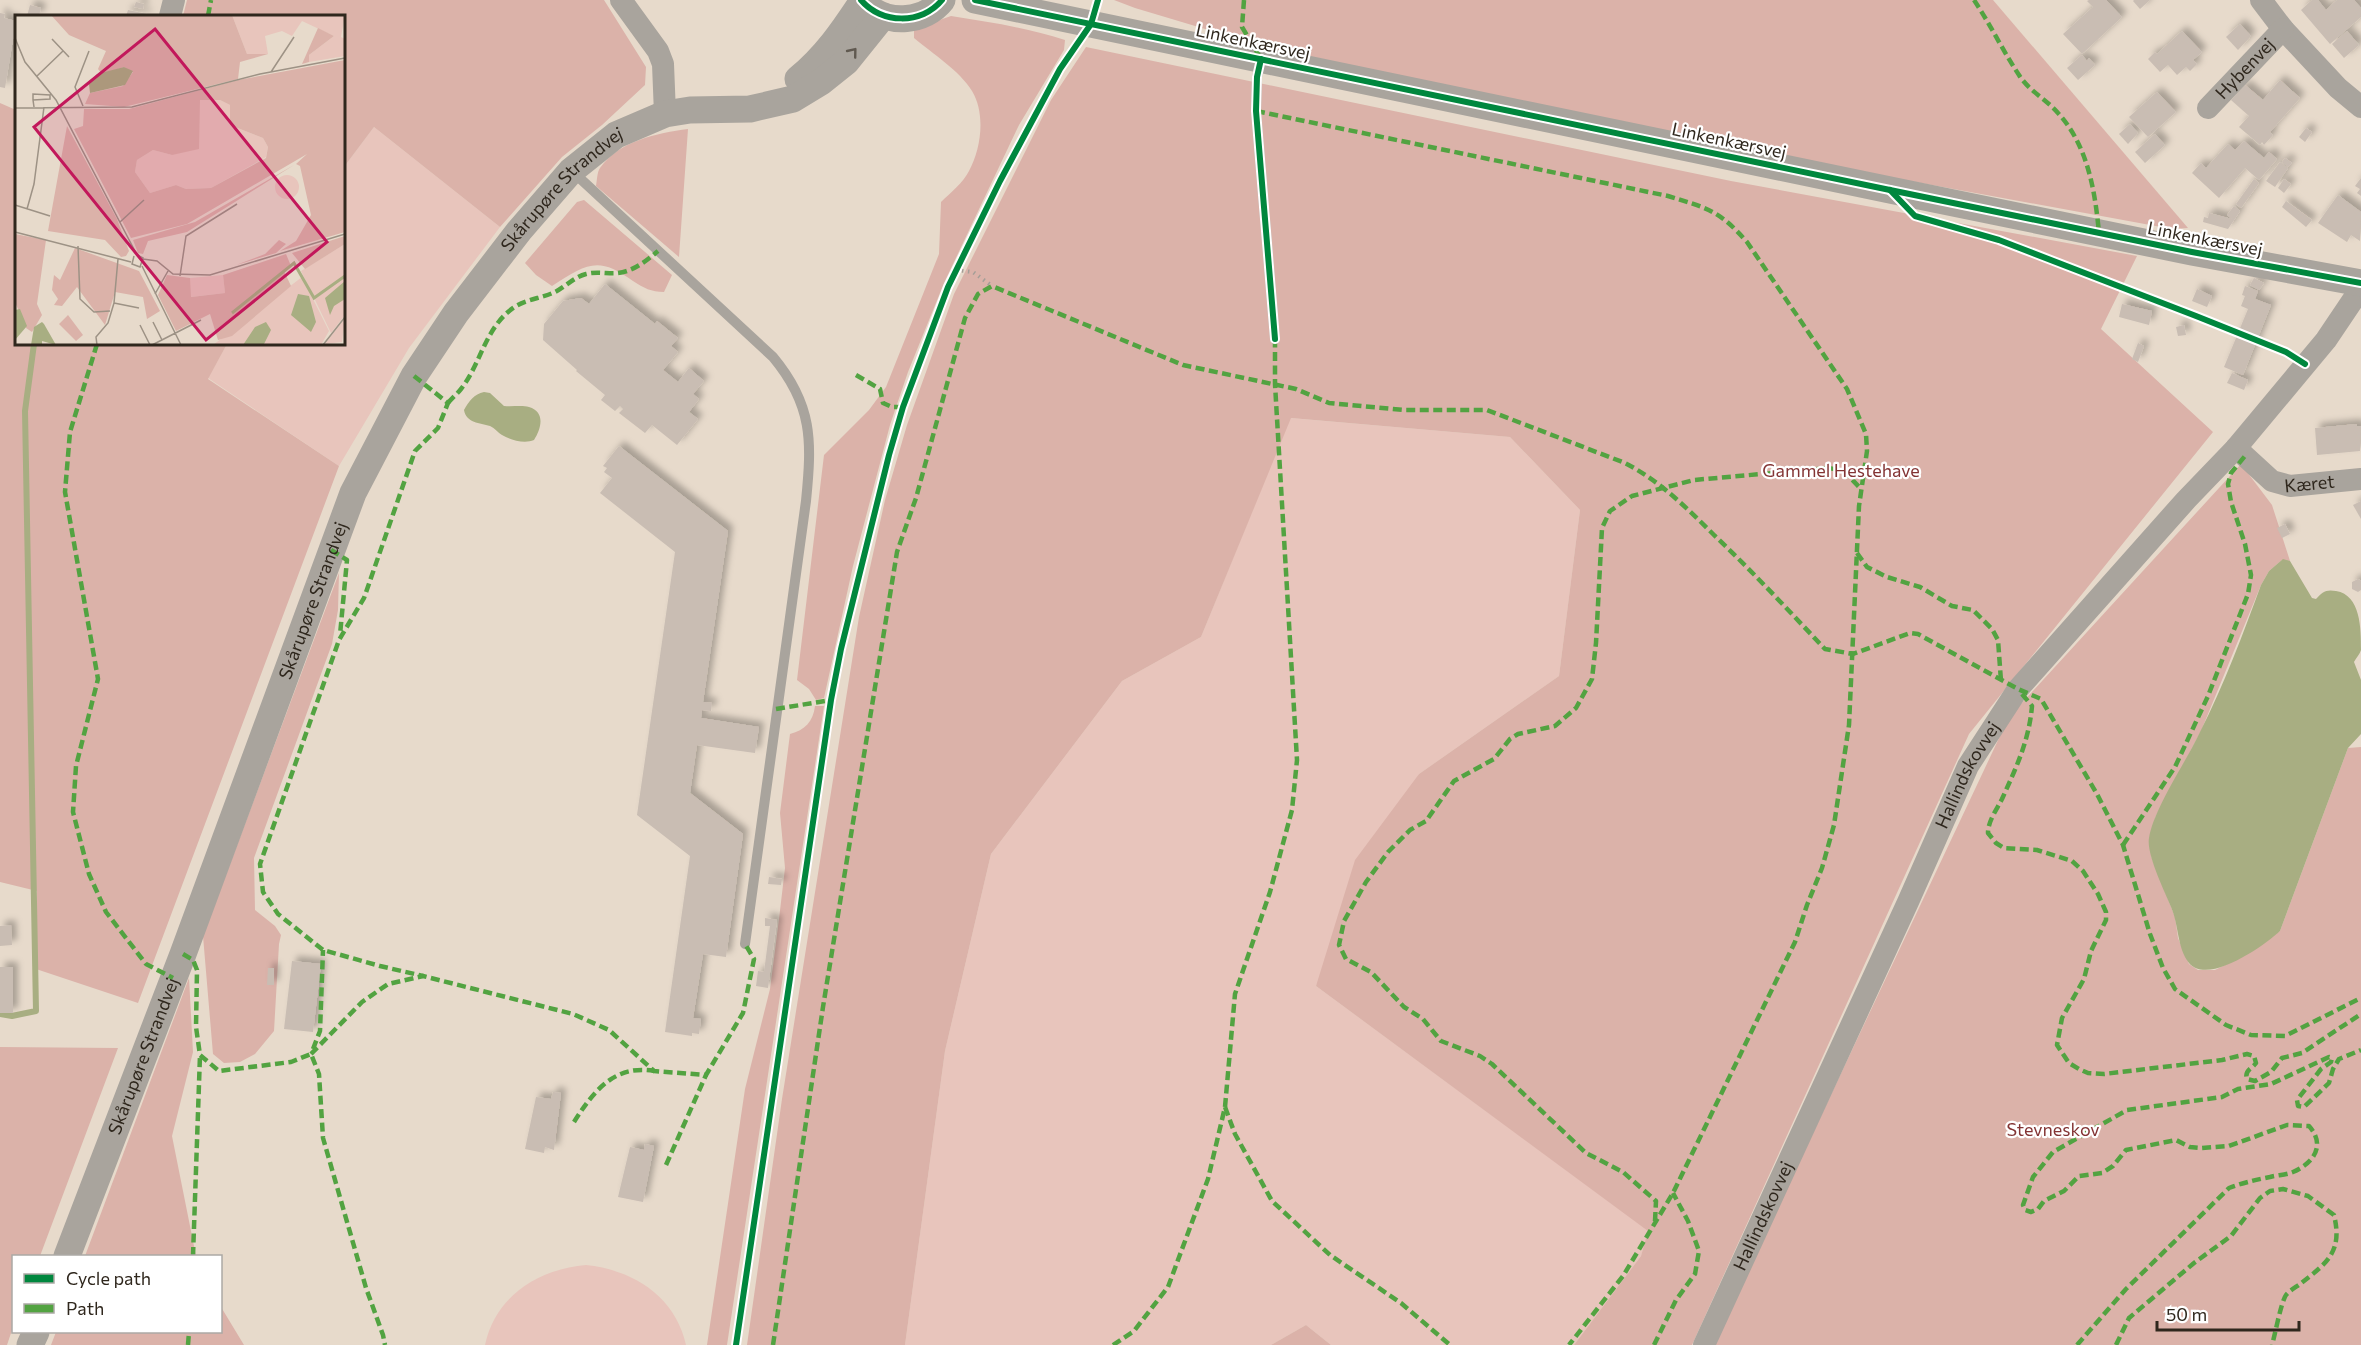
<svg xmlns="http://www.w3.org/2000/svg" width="2361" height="1345" font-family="Commissioner,sans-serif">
	<defs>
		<filter id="shadow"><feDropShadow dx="5" dy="-5" stdDeviation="3" flood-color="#0004"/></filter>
	</defs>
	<rect width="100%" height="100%" fill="#e7dacb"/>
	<g fill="#e8c5bc">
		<polygon points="374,127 500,227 409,348 339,466 208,378 227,344 344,344 344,167"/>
		<polygon points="1290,418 1510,437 1580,510 1559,676 1419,774 1316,986 1649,1231 1641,1256 1574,1345 1331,1345 1306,1325 1271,1345 905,1345 945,1051 991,854 1122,681 1201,637"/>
		<path d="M586,1265C633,1270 675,1296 686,1345H485C495,1296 539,1269 586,1265Z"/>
	</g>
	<g fill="#dbb2a9">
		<polygon points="187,0 604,0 646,67 645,85 602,125 562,157 500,227 374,127 344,167 344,16 183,16"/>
		<polygon points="1114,0 1993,0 2188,228 2172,229 1747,151 1292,55 1135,8"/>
		<path d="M951,16C990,22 1028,28 1065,40L1064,50L1019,125L944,283L908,372L890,425L853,566L824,698L816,700L809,689L797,680L824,455L869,410L886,387L939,254L941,202C951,192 963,183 969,171C981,149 986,114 972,91C959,70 933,54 914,38V29Z"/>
		<polygon points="1086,47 1731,181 2137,256 2101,329 2213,432 1969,734 1692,1345 1574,1345 1641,1256 1648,1231 1316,986 1355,860 1419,774 1559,676 1580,510 1510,437 1291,418 1201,637 1122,681 991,854 945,1051 905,1345 747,1345 782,1099 859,617 885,500 907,425 954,294 1051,100"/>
		<polygon points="0,103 16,110 16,344 227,344 208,379 339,466 138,1003 33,968 37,891 0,882"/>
		<path d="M688,129L679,257L596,186C597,181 597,172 600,168C619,141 657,133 688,129Z"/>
		<path d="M584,200L672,275L664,292C651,292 644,288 633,281C598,255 586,264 552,286L536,275L525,263L577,202Z"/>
		<polygon points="2241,464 2272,505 2290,561 2282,560 2269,571 2261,585 2201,731 2155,818 2151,856 2175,917 2178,938 2189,964 2198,970 2215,970 2241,957 2280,931 2348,748 2361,747 2361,1345 1713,1345 2009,717"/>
		<polygon points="339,573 338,610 332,644 254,858 255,910 275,926 281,935 279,944 274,1031 255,1054 240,1062 224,1063 213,1054 203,936"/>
		<path d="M815,706H824L727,1345H707L745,1089L770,989L779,919L785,868L780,813L790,734C805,730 813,722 815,706Z"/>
		<polygon points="189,978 193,1052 172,1136 196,1256 85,1256"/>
		<polygon points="0,1047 118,1048 40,1256 14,1256 13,1327 7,1345 0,1345"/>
		<polygon points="221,1307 244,1345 51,1345 56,1332 220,1332"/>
		<polygon points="1306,1325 1331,1345 1271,1345"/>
	</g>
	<g fill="#a8ae82">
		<path d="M484,392L490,393L504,406C512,407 522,405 529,407C546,412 541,429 534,440C524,444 511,440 502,435C498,433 495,428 490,426C480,423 466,423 464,410C469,401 474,394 484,392Z"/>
		<path d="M2283,559L2290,561L2312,598L2316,599C2322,592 2326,589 2336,591C2361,595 2361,629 2361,650C2360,654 2356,658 2354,662L2361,680V734L2348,748L2280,931C2265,945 2208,986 2189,963C2177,948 2179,925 2171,907C2165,892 2146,854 2149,838C2154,808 2186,762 2200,732C2224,685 2243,634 2261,585L2269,571Z"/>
	</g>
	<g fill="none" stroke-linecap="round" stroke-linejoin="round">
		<polyline stroke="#a8ae82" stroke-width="6" points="0,1014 12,1016 36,1011 25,411 34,344"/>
	</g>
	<g fill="#c9bdb3" filter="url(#shadow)">
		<polygon points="2089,0 2106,0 2122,17 2082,54 2063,34 2093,7 2087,1"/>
		<polygon points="2134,0 2150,0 2140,9 2133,1"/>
		<polygon points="2312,0 2318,0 2326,10 2337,0 2354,0 2361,8 2361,17 2330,44 2301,10"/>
		<polygon points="136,2 144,4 143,9 134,7"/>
		<polygon points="30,5 41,8 39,16 27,16"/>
		<polygon points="128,10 147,14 147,16 126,16"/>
		<polygon points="0,13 5,14 4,18 16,21 5,88 0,87"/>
		<polygon points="2240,24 2251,36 2238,50 2226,37"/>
		<polygon points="2182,31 2202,52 2193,60 2197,64 2190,71 2186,67 2177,75 2168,65 2160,72 2148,59 2155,52 2157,54"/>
		<polygon points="2347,31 2359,45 2344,58 2332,44"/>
		<polygon points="2082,55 2087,61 2089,58 2095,65 2078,80 2067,68"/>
		<polygon points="2280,80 2300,98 2270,132 2273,135 2264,145 2262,142 2260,145 2239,127 2249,116 2231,100 2245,85 2263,100"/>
		<polygon points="2157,92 2176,112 2148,137 2129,117"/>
		<polygon points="2130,124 2138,133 2128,144 2119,134"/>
		<polygon points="2306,128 2312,132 2305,142 2299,137"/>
		<polygon points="2155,134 2165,145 2145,163 2135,152"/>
		<polygon points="2244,141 2264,158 2269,152 2277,159 2259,180 2245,168 2219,198 2192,173 2201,163 2206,168 2228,144 2235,150"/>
		<polygon points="2285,158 2292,163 2288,167 2282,162"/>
		<polygon points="2280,162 2288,168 2275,187 2266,181"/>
		<polygon points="2361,178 2361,196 2357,193 2360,189 2355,186"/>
		<polygon points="2254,179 2259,183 2241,208 2236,204"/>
		<polygon points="2284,179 2291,184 2284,193 2278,188"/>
		<polygon points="2338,195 2361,212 2360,241 2351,235 2347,242 2318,223"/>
		<polygon points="2286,201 2312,220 2306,227 2282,207"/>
		<polygon points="2234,206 2240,211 2228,229 2203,222 2204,217 2208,218 2209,213 2232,219 2227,215"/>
		<polygon points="2254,278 2264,283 2259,290 2250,285"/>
		<polygon points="605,284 655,324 657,321 678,338 671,346 678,352 663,370 678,382 689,368 704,381 693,394 699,399 689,412 698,419 677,445 652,425 645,433 619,413 623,409 620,406 615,411 601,400 605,395 576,371 577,370 543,340 544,324 563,301 581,298 589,304"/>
		<polygon points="2245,286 2258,291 2255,299 2271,305 2243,375 2224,367 2248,309 2241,306 2245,296 2242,295"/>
		<polygon points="2197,289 2212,296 2207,307 2192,301"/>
		<polygon points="2122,304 2152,311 2149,325 2119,317"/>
		<polygon points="2184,325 2186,335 2178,336 2176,327"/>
		<polygon points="2138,343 2144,346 2138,362 2132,359"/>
		<polygon points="2232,373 2248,380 2244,390 2227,383"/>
		<polygon points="2357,424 2357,426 2361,426 2360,451 2317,455 2315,428"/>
		<polygon points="619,446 728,531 703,702 712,703 711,711 702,710 701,718 759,727 755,753 697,745 690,793 743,834 726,957 703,954 693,1018 701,1019 699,1034 692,1033 692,1036 665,1032 690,856 637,815 675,552 600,493 612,478 604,472 607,468 603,466"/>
		<polygon points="2361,501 2361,519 2353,505"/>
		<polygon points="2285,524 2290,534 2282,538 2277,528"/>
		<polygon points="2358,579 2361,581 2361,590 2358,592 2352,589 2352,582"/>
		<polygon points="769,877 782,879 781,885 768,884"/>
		<polygon points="765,918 777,920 768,988 756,986 758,971 764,972 770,926 765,926"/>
		<polygon points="11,925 12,945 0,946 0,926"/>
		<polygon points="292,961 321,964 313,1032 284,1029"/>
		<rect x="0" y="967" width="13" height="46"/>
		<polygon points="268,968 274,968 274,985 267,985"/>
		<polygon points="553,1092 561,1093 554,1150 545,1147 544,1153 525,1149 536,1097 551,1099"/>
		<polygon points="645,1144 654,1146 643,1202 618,1197 630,1147 644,1150"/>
	</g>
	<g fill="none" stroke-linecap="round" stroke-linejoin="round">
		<polyline stroke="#a49e97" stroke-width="4" stroke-dasharray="1.5 4.5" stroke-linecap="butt" points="956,270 973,272 992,286"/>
		<g stroke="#a9a49d" stroke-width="10">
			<polyline points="1261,59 1257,77 1256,111 1275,339"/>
			<path d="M572,171L773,357C813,405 812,441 806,501L745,944"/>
		</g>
		<g stroke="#a9a49d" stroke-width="22">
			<polyline points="621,0 658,51 663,64 665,114"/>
			<polyline points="2261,0 2283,29 2338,88 2361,107"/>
			<polyline points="170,16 174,0"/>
			<path id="s1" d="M2208,108L2283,29"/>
			<path id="s2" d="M2236,448L2272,481L2290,486L2361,479"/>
			<path id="s3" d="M1704,1345L1908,902L1968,766L2018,689L2186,500L2236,448L2326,340L2361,288"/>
		</g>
		<g stroke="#a9a49d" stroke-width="27">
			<polyline points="975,0 1890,190 2192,252 2361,283"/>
			<path d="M868,7C889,25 925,22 942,0"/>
			<path d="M798,79C825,57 843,31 862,2"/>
			<path id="s4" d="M67,1256L183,954L353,493L414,376L456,313L519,231L571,171L616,135L665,114L690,110L750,109L793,99L821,82L846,62L883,16"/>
			<polyline points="30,1345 36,1332"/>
		</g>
		<g stroke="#52a341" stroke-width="4.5" stroke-dasharray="9 4.5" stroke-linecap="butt">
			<polyline points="1244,0 1242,27 1261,59"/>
			<path d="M1974,0C1990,24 2003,51 2019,75C2029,91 2046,99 2058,113C2088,146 2095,191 2099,233"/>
			<polyline points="208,16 211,0"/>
			<path d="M1256,111L1668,196C1707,208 1719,210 1747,242L1847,389L1866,434L1867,451L1859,506L1849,725L1834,825L1822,868L1807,905L1795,942L1673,1193L1623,1276L1569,1345"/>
			<polyline points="97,344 70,432 65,492 98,679 76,766 73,812 89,874 106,912 146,964 173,978"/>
			<polyline points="856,375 880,389 883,403 892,407 903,407"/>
			<polyline points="414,376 448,403 438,428 415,451 364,598 339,640 260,864 263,892 278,914 323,950 380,966 423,976"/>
			<path d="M448,403C452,398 457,394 461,389C482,362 485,326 516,306C528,299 542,298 555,292C565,287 574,277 586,274C597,271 607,274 618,273C634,271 646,261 658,251"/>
			<polyline points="331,550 347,560 340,635"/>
			<polyline points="1857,553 1867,567 1887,577 1920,587 1952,606 1973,610 1992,629 1998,640 2001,681"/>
			<path d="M2022,694L2032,706C2029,741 2016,768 2002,799C1997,809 1988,821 1988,833L1996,843L2004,848L2037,850L2072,861L2083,871L2098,894L2106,912V920L2091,951L2084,979L2062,1018L2057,1045L2069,1063L2079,1069L2088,1073L2104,1074L2222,1060L2247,1054L2254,1056L2256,1063C2252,1069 2244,1070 2247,1079L2255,1081L2271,1072L2282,1058L2302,1053L2361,1014"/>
			<polyline points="776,709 831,700"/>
			<polyline points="2123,845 2175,767 2208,696 2248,594 2251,575 2245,544 2231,502 2228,484 2231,473 2245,456"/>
			<polyline points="183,954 193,960 197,970 196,1027 200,1055 219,1071 291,1062 311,1054 319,1074 323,1138 366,1288 383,1335 385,1345"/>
			<polyline points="313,1049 320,1031 323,950"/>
			<polyline points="311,1054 362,1002 388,984 423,976 573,1014 609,1030 654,1071 706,1075 743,1013 754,959 745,944"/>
			<polyline points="1225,1107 1235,1134 1272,1201 1330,1255 1401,1303 1450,1345"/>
			<path d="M574,1122C593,1092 614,1064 654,1071"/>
			<polyline points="666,1165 706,1075"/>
			<polyline points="1655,1221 1656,1201 1623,1172 1586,1153 1492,1064 1480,1056 1441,1041 1423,1019 1404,1007 1371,972 1346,959 1339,945 1344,921 1366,882 1388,852 1410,830 1426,821 1454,781 1494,759 1510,739 1518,734 1555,726 1576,708 1592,679 1596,643 1602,528 1610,511 1632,496 1694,480 1829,468 1844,471 1861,489"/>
			<polyline points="193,1256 200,1055"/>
			<polyline points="188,1345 189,1332"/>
			<path d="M773,1345L823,1007L897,552L916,498L965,318L978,294L992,286L1183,365L1296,389L1329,403L1404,410H1487L1625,463C1660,481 1688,509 1715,536C1753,572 1789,611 1825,649L1853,654L1910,633L1918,634L2018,689L2041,699L2097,794L2123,845L2150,934L2163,968L2175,989L2226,1025L2251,1035L2285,1036L2361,998"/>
			<polyline points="1113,1345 1134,1331 1168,1287 1208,1179 1225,1107 1235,994 1270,892 1292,810 1297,760 1275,384 1275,339"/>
			<polyline points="1654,1345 1676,1300 1695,1274 1699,1251 1688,1221 1673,1193"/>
			<path d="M2077,1345L2126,1289L2229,1188C2242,1183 2255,1180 2270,1177C2277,1175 2286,1175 2293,1172C2314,1163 2326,1145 2309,1126L2287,1125L2229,1146L2202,1148L2190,1147L2176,1140L2126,1150L2113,1166L2102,1173L2079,1176L2064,1191L2044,1201L2038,1209L2031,1212L2025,1210L2023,1205L2033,1177L2053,1152L2127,1110L2222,1097L2238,1089L2271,1084L2329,1057L2332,1058L2331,1062L2321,1069L2297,1100L2298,1106L2304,1107L2329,1083L2333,1069L2339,1059L2361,1050"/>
			<path d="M2116,1345L2129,1318L2194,1263L2231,1236L2260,1198L2270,1191L2283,1189L2308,1196L2334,1215C2343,1252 2327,1263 2300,1284C2296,1287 2289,1291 2286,1295C2281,1302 2275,1335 2272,1345"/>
		</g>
		<g stroke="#fff" stroke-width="10">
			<g id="cycleway">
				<path d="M861,0C881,24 922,25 942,0"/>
				<polyline points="975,0 1890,190 2192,252 2361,283"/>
				<polyline points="1261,59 1257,77 1256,111 1275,339"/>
				<polyline points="1890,190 1915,216 1999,240 2196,316 2286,352 2305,364"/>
				<polyline points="736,1345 831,700 841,649 889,455 903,407 948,287 1000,181 1060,69 1091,24 1098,0"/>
			</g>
		</g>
		<use href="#cycleway" stroke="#00873e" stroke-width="6"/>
	</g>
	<defs><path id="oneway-chevron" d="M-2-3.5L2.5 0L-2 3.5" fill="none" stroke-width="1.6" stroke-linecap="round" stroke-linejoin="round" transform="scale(1.5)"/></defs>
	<use stroke="#605950" href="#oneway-chevron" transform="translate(853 52) rotate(-51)"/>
	<g text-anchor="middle" stroke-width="4.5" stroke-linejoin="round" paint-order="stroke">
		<g font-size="18" fill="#2f271d" stroke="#fff">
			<text transform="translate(1253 42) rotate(12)" y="6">Linkenkærsvej</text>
			<text dy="6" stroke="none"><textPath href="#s1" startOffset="54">Hybenvej</textPath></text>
			<text transform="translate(1729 141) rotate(12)" y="6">Linkenkærsvej</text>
			<text dy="6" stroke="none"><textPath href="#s4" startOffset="1186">Skårupøre Strandvej</textPath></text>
			<text transform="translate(2205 239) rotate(11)" y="6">Linkenkærsvej</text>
			<text dy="6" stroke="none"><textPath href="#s2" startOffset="87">Kæret</textPath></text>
			<text dy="6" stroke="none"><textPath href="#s4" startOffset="700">Skårupøre Strandvej</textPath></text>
			<text dy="6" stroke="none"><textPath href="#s3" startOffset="628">Hallindskovvej</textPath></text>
			<text dy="6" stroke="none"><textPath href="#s4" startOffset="214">Skårupøre Strandvej</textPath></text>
			<text dy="6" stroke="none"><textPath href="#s3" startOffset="142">Hallindskovvej</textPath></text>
		</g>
		<g font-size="18" fill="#833434" stroke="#fff">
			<text x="1841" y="477">Gammel Hestehave</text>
			<text x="2053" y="1136">Stevneskov</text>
		</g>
	</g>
	<g transform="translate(15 15)">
		<rect width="330" height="330" fill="#e7dacb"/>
		<path d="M217,0H330L326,22L330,24V41L294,47V40L319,21L287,6L277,21L267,16L250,21L253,39H232ZM185,85H205L215,90V110L248,123L253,132L251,142L196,173L171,174L161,170L135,178L120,157L122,145L138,135L157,140ZM260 172a12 12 0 1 1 24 0a12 12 0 1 1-24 0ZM330,229V300L316,318L286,256ZM208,260L210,278L175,282V263ZM287,262L314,316L306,330H198ZM330,303L327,327L310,329Z" fill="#e8c5bc"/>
		<path d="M36,0H217L232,39H253L225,47L223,64L109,92L70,89L75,78L108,71L118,57L109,52L87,59L83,54L91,36L54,20ZM303,13L319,21L294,40V47L287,49ZM330,45V217L265,236L281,226L296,200L285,151L281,149L292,139L172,209L116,223L59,114L68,111L69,94H114L223,65ZM185,85H205L215,90V110L248,123L253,132L251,143L196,173L171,174L161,170L135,178L120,157L122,145L138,135L157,140L184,134ZM52,111L102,204L114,236L111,241L106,242L90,225L33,216ZM279,150L172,217L133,226L128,239L123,238L118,225L180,207ZM0,219L31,225L22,289L27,300L17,317L11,313L0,287ZM330,221V229L290,254L277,238ZM264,225L271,229L261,238L221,250L250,239ZM60,233L124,256L145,296L132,304L128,282L100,277L90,310L62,272L47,291L39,290L43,284L37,275L39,260L45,265ZM271,239L276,251L269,256L276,271L217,321L203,325L195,299L161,316L143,280L152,260L175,263L176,282L210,278L208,260ZM53,300L68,320L61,326L44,309Z" fill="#dbb2a9" fill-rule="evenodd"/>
		<path d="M109,52L118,56L110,70L75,78L74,69L82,59ZM330,266V284L319,291L315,300L310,283ZM283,279L294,281L301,307L296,317L276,300ZM5,294L12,311L0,325V295ZM27,307L29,309L41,330L27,326V330H16L19,312ZM251,307L256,315L249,329L228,330L240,312Z" fill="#a8ae82"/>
		<path fill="none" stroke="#a8ae82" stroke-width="3" d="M217,298L279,248L299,283L330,261"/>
		<path fill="none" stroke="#9d9285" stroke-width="1.5" d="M0,23L10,47L41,85L122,240L128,243L125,252L117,249L119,241M37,24L54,42M256,57L279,22M22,61L48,36M18,85L35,84V80L18,79V85L19,92M68,91L60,72L74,36M0,93L117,92L245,59L330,43M0,190L35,201M12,194L19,169L29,92M105,207L129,185M0,217L116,247M63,231L65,284L79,297L95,296M128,244L142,246L158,259L195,260L330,219M127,251L166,330M165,261L171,221L222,189M140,279L153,256M99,288L124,293M138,307L147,325M125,310L135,330M82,330L81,322L93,308L99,288L103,244M137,330L186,305M308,330L330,302"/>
		<path fill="#c2185b" fill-opacity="0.15" stroke="#c2185b" stroke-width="3" d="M140,14L312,227L191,325L19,112Z"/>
		<rect width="330" height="330" fill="none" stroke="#2f271d" stroke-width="3"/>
	</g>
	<rect x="12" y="1255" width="210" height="78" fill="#ffffff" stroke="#aca9a5" stroke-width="1.5"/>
	<rect x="24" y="1274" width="30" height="9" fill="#00873e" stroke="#aca9a5" stroke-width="1.5"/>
	<text x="66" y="1285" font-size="18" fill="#2f271d">Cycle path</text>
	<rect x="24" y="1304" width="30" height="9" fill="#52a341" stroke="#aca9a5" stroke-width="1.5"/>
	<text x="66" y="1315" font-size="18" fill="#2f271d">Path</text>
	<path d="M2157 1321v9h142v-9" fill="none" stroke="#2f271d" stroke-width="3"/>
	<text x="2166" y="1321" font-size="18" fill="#2f271d" stroke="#ffffff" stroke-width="4.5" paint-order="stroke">50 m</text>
</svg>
